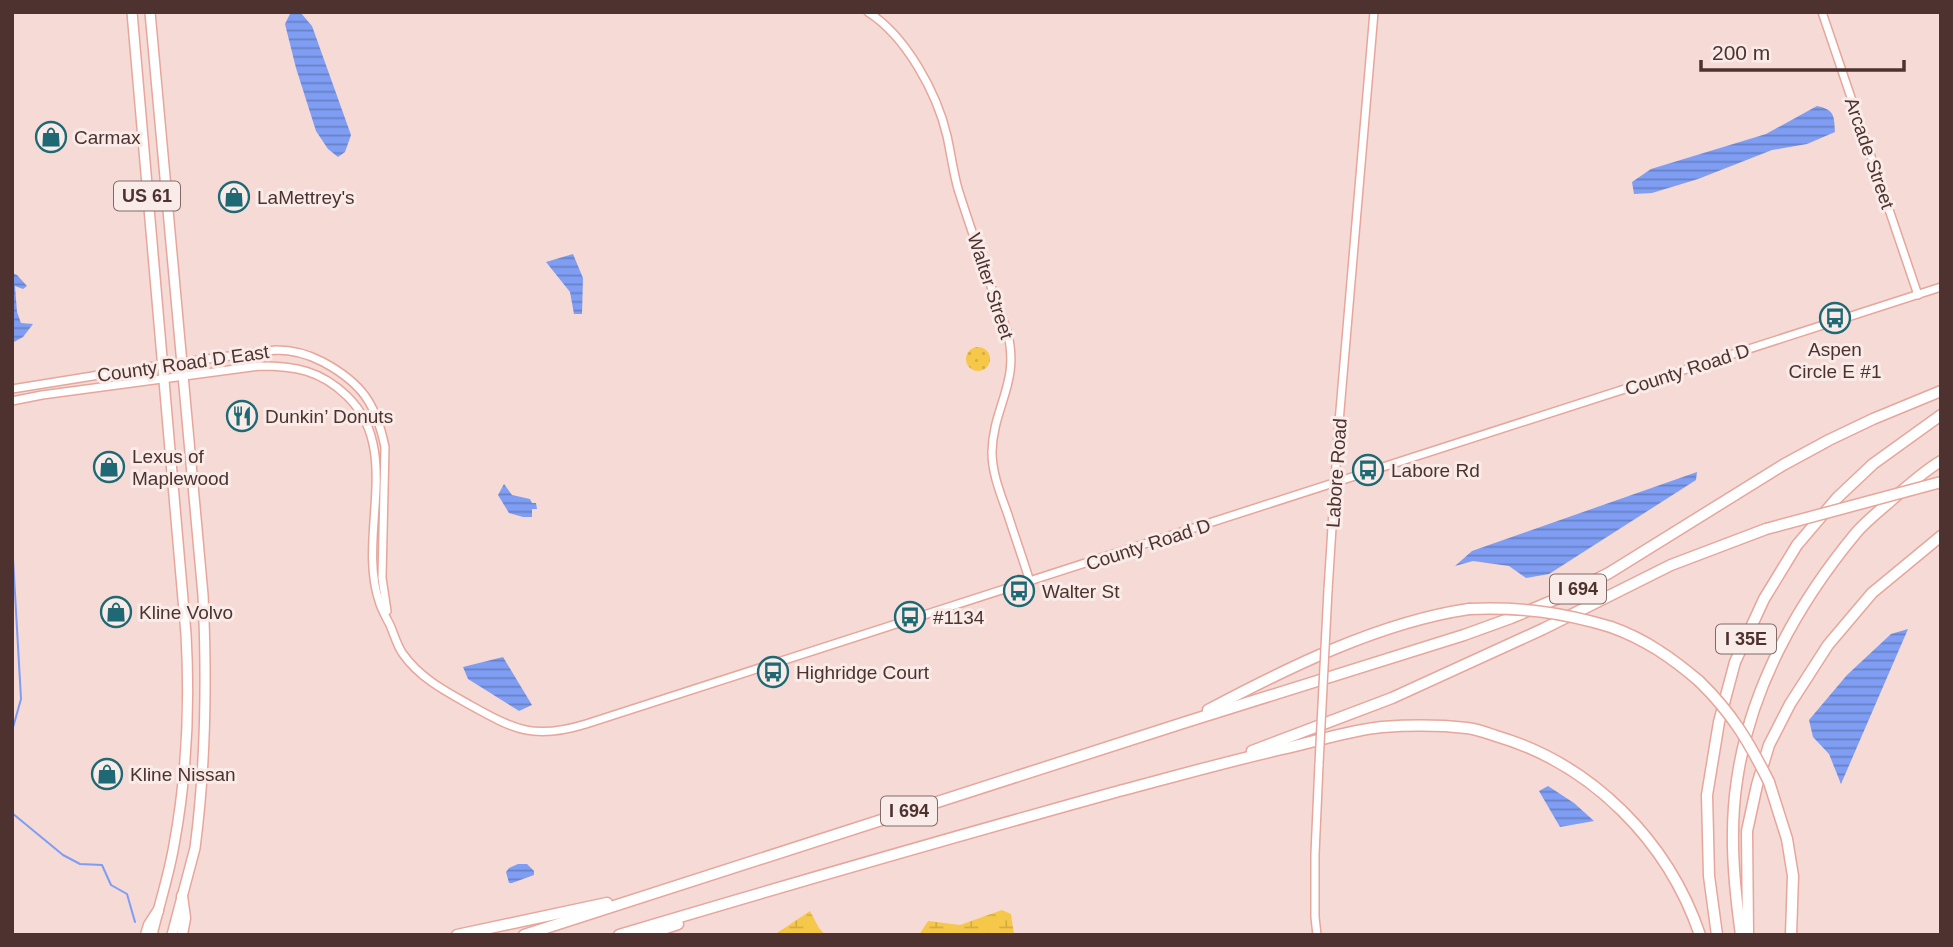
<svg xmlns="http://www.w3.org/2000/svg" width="1953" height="947" font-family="Arial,sans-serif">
	<defs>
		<pattern id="wetland-marsh" width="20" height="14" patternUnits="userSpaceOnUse" patternTransform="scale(1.75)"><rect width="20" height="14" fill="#f6c84a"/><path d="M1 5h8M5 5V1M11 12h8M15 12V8" fill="none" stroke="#d5ac41"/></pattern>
		<pattern id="park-dots" width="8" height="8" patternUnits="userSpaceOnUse" patternTransform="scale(1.75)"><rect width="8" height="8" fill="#f6c84a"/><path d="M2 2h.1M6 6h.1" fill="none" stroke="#d5ac41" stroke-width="1.8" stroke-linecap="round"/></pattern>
		<pattern id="water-rules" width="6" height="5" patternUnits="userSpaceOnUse" patternTransform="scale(1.75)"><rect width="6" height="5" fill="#7e9df3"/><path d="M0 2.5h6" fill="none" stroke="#6981c5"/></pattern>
	</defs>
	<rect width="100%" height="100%" fill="#f5dad6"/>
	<g fill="url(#wetland-marsh)">
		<polygon points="1002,910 1011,914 1014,935 919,935 928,921 960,925"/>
		<polygon points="810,911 819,928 825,935 774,935"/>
	</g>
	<circle fill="url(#park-dots)" cx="978" cy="359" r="12"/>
	<g fill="url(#water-rules)">
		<polygon points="291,12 300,12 312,26 351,135 345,152 338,157 328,149 316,131 296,68 285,24"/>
		<path d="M1817,106C1835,110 1834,116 1835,132L1807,144L1772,150L1698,179L1652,193L1634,194L1632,182L1651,169L1766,134Z"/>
		<polygon points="573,254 583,278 582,314 574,314 570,292 546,262"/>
		<polygon points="12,273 17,275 27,286 23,289 15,286 17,312 21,323 33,324 23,337 12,343"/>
		<polygon points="1697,472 1696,480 1549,574 1526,578 1509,566 1473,561 1455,566 1472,551"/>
		<polygon points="504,484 512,495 530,499 532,503 536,503 537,509 532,509 532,517 523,517 509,513 498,495"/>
		<polygon points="1908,629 1841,784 1829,754 1813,737 1809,720 1847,675 1891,634"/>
		<polygon points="503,657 532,705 519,711 468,679 463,667"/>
		<polygon points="1548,786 1574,803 1594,821 1560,827 1539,791"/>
		<polygon points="518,864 527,864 534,871 534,875 512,883 509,883 506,872 509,868"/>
	</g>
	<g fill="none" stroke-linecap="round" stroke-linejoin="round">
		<g stroke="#7e9df3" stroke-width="2">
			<polyline points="12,541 21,699 12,731"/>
			<polyline points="12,813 63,855 80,864 102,865 111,885 127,894 135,922"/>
		</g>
		<g stroke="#e7a69c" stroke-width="10">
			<g id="tertiary">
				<path d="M868,12C906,36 937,93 947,136C951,154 953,171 958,189C973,236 990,284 1007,331C1021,382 993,406 992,452C992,474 1001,495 1008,515C1015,537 1023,559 1030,582"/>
				<polyline points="1822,12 1918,295"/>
				<path d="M12,389L161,365L276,350C293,350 308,354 323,362C362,383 376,404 385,447L382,578L387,611"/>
				<path d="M12,401L42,395L259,366C295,366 320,370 347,396C403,450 357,535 379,601C381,609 386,617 390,625C394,634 397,646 403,654C420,678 445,691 470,705C515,730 534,740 586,724L1941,287"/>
				<polyline points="1328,590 1338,434 1374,12"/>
				<polyline points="1317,935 1315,917 1315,854 1319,764"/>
			</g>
		</g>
		<g stroke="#e7a69c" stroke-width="12">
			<g id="primary">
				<path d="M132,12L186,634C190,705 187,775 174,845C169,875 159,905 152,935"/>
				<path d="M150,12L203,595C207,680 206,764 195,848L172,935"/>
			</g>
		</g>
		<g stroke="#e7a69c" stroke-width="13">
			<g id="motorway">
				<path d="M1611,627C1645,639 1672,658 1699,681"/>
				<path d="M1208,710C1287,668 1380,622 1469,609"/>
				<polyline points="1252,751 1392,698 1543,629 1671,565 1766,529"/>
				<polyline points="1769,782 1787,839 1793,876 1791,935"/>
				<polyline points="146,935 149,925 158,911"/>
				<polyline points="182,935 185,918 182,896"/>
				<polyline points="457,935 607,903"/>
				<polyline points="524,935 1186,722 1464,635 1511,618 1566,595 1609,573 1783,465 1829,440 1873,419 1941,391"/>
				<path d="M619,935C783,886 947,839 1112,793C1169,778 1225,762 1282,749C1314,742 1350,730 1382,727C1410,725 1440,725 1467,728C1477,729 1487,733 1496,736C1592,764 1668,841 1700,935"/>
				<polyline points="645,935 678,924"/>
				<polyline points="1717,935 1709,876 1707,795 1719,722 1735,662 1764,599 1797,545 1837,498 1873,464 1941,415"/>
				<path d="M1741,935C1734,884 1729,832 1737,780C1750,689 1797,604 1856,533C1867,520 1882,509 1895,497C1910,484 1924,471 1941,461"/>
				<polyline points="1748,935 1747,831 1757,785 1769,745 1790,704 1828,645 1872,593 1941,536"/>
			</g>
		</g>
		<use href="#tertiary" stroke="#fff" stroke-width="7"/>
		<use href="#primary" stroke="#fff" stroke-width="9"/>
		<use href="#motorway" stroke="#fff" stroke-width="10"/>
		<g stroke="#e7a69c" stroke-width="10" stroke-linecap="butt">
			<polyline id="tertiary-bridge" points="1319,764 1328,590"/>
		</g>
		<g stroke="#e7a69c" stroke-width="13" stroke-linecap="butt">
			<g id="motorway-bridge">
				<polyline points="1766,529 1941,482"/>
				<path d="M1469,609C1521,607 1561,612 1611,627"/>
				<path d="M1699,681C1732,713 1749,742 1769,782"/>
			</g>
		</g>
		<use href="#tertiary-bridge" stroke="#fff" stroke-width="7"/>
		<use href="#motorway-bridge" stroke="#fff" stroke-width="10"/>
	</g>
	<defs>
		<g id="shop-ring" transform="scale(1.575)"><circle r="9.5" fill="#f9ebe8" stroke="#1e6973" stroke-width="1.5"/><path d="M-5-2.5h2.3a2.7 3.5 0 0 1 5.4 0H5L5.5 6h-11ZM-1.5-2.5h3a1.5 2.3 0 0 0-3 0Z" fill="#1e6973"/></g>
		<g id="bus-ring" transform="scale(1.575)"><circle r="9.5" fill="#f9ebe8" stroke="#1e6973" stroke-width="1.5"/><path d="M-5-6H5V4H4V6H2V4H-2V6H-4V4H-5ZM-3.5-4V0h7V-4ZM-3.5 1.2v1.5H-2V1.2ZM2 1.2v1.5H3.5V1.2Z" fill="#1e6973"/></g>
		<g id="restaurant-ring" transform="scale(1.575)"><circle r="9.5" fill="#f9ebe8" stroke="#1e6973" stroke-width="1.5"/><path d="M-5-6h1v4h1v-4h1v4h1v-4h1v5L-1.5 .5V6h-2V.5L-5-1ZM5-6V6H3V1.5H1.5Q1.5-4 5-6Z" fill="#1e6973"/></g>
	</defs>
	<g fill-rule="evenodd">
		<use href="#shop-ring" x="51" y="137"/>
		<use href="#shop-ring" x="234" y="197"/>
		<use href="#bus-ring" x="1835" y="318"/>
		<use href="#restaurant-ring" x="242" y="416"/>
		<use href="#shop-ring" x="109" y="467"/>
		<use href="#bus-ring" x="1368" y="470"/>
		<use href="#bus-ring" x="1019" y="591"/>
		<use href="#shop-ring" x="116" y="612"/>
		<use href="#bus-ring" x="910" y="617"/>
		<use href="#bus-ring" x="773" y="672"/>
		<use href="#shop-ring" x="107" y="774"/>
	</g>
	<g text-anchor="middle" stroke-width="6" stroke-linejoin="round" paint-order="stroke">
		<g fill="#f9ebe8" stroke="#816a66" stroke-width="2">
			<rect x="114" y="181.5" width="66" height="29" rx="5"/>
			<rect x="1550" y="574.5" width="56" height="29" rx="5"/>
			<rect x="1716" y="624.5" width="60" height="29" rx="5"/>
			<rect x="881" y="796.5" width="56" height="29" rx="5"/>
		</g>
		<g font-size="18" font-weight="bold" fill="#4d322f">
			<text x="147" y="202">US 61</text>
			<text x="1578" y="595">I 694</text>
			<text x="1746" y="645">I 35E</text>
			<text x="909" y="817">I 694</text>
		</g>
		<g font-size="19" fill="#4d322f" stroke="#f9ebe8" text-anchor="start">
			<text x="74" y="144">Carmax</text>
			<text x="257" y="204">LaMettrey's</text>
			<text x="1835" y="356" text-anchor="middle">Aspen<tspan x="1835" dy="22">Circle E #1</tspan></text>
			<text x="265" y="423">Dunkin’ Donuts</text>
			<text x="132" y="463">Lexus of<tspan x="132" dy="22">Maplewood</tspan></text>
			<text x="1391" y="477">Labore Rd</text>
			<text x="1042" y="598">Walter St</text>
			<text x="139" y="619">Kline Volvo</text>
			<text x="933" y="624">#1134</text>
			<text x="796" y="679">Highridge Court</text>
			<text x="130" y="781">Kline Nissan</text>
		</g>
		<g font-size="19" fill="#4d322f" stroke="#f9ebe8">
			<text transform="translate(1870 153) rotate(71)" y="7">Arcade Street</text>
			<text transform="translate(991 286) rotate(72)" y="7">Walter Street</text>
			<text transform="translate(183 363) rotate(-8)" y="7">County Road D East</text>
			<text transform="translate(1687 369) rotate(-18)" y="7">County Road D</text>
			<text transform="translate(1336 473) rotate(-86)" y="7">Labore Road</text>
			<text transform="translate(1148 544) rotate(-18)" y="7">County Road D</text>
		</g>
	</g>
	<rect width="1953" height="947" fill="none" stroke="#4d322f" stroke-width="28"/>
	<path d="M1701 60v10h203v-10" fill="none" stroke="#4d322f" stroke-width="3.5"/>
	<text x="1712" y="60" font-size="21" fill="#4d322f" stroke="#f9ebe8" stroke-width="5" paint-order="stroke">200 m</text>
</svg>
